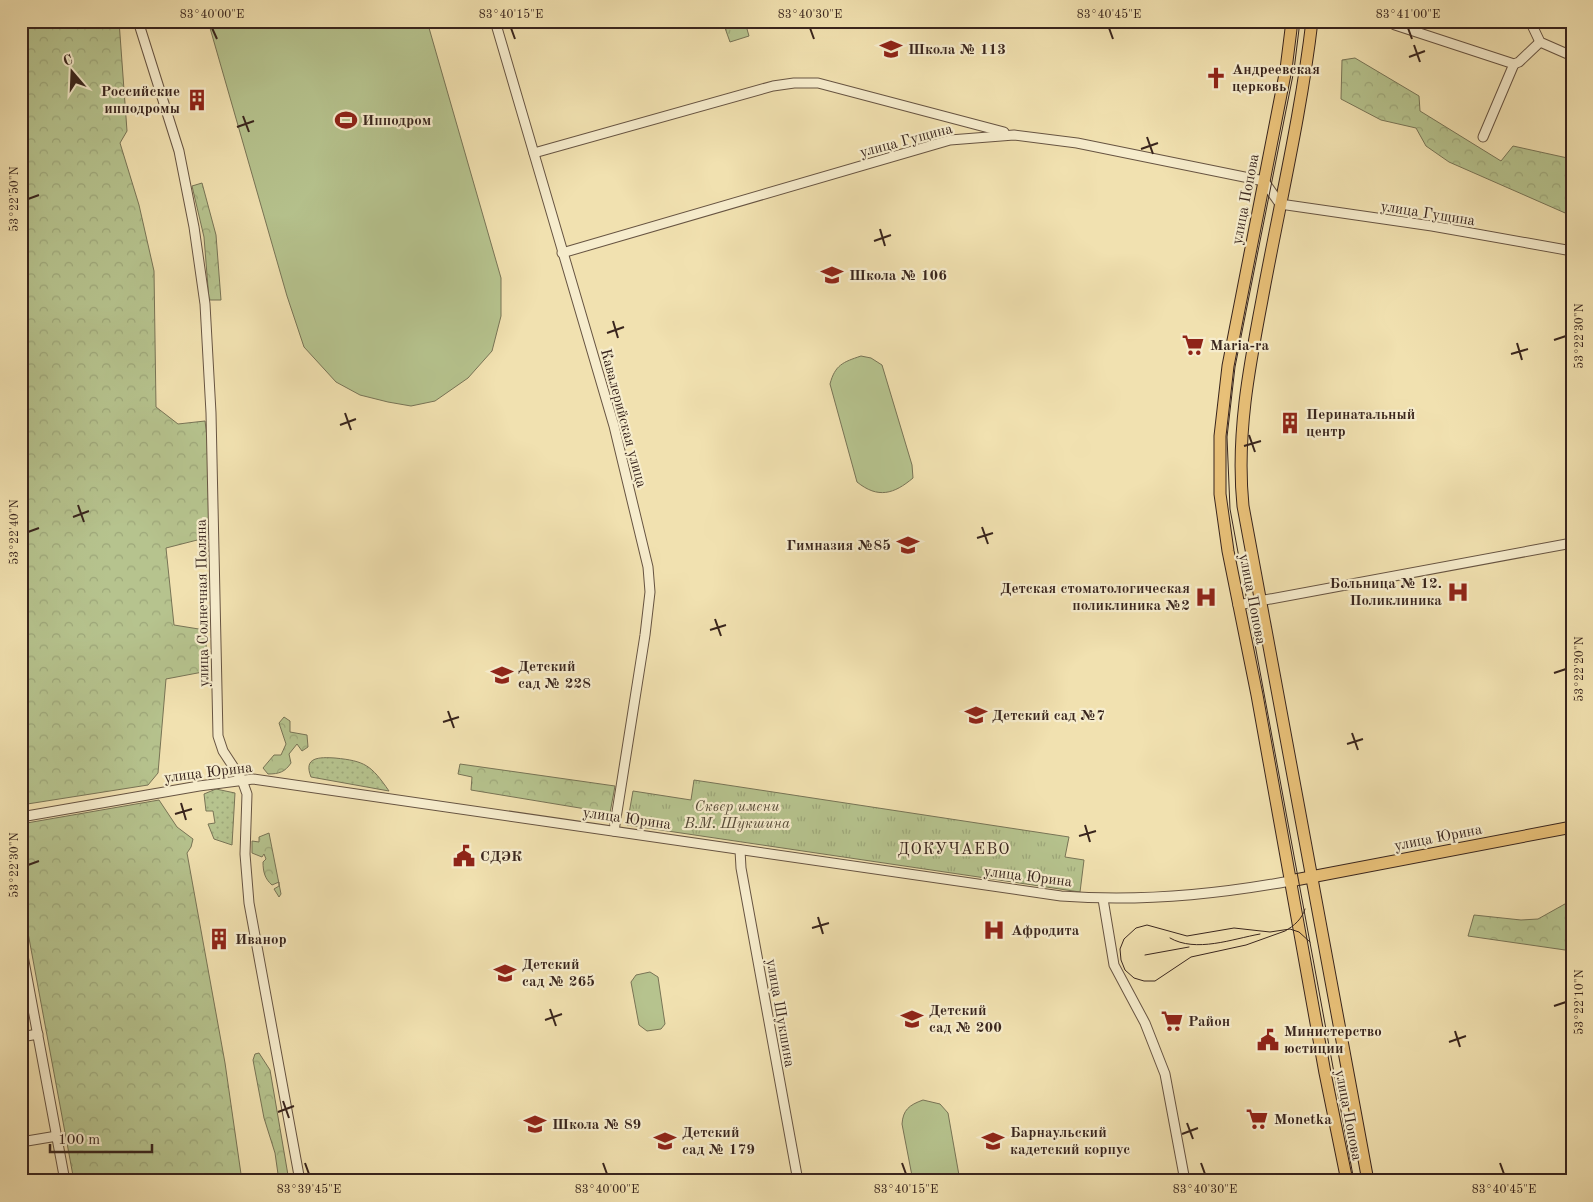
<svg xmlns="http://www.w3.org/2000/svg" width="1593" height="1202" font-family="'Old Standard TT',serif">
	<defs>
		<pattern id="grass-dots" width="8" height="8" patternUnits="userSpaceOnUse" patternTransform="scale(1.25)"><rect width="8" height="8" fill="#b6c38e"/><path d="M2 2h.1M6 6h.1" fill="none" stroke="#9da77a" stroke-width="1.8" stroke-linecap="round"/></pattern>
		<pattern id="forest-crowns" width="20" height="18" patternUnits="userSpaceOnUse" patternTransform="scale(1.25)"><rect width="20" height="18" fill="#b6c38e"/><path d="M2 6a3 3 0 1 1 6 0M12 15a3 3 0 1 1 6 0" fill="none" stroke="#9da77a"/></pattern>
		<pattern id="park-tufts" width="24" height="20" patternUnits="userSpaceOnUse" patternTransform="scale(1.25)"><rect width="24" height="20" fill="#b6c38e"/><path d="M3 7l-1-3M5 7V3M7 7l1-3M15 17l-1-3M17 17v-4M19 17l1-3" fill="none" stroke="#9da77a"/></pattern>
	</defs>
	<rect width="100%" height="100%" fill="#f1e1b0"/>
	<filter id="stains"><feTurbulence type="fractalNoise" baseFrequency=".004" numOctaves="4"/><feColorMatrix values="0 0 0 0 .2 0 0 0 0 .09 0 0 0 0 .02 0 0 0 .5 -.17"/></filter>
	<radialGradient id="worn" r=".72"><stop offset=".6" stop-color="#630" stop-opacity="0"/><stop offset="1" stop-color="#630" stop-opacity=".3"/></radialGradient>
	<g fill="url(#grass-dots)" stroke="#787456">
		<path d="M335,758C365,761 371,765 389,791L311,777C303,757 319,757 335,758Z"/>
		<polygon points="216,789 235,793 232,845 214,839 208,824 215,823 213,811 206,811 204,794"/>
	</g>
	<g fill="url(#forest-crowns)" stroke="#787456">
		<polygon points="21,21 119,21 127,131 120,143 139,205 154,271 156,407 178,424 205,421 208,445 209,537 166,548 174,625 205,630 208,671 166,679 158,773 148,785 21,805"/>
		<polygon points="1355,58 1419,96 1420,111 1501,161 1513,146 1572,159 1572,216 1449,162 1426,146 1416,128 1381,120 1341,99 1342,60"/>
		<polygon points="202,183 216,235 221,300 209,300 204,237 192,186"/>
		<path d="M284,717L290,721V732L307,735L308,747L302,751L297,744L289,754L291,763C285,772 279,774 268,774L263,768L274,755H281L286,744L279,723Z"/>
		<polygon points="460,764 615,786 610,813 471,790 472,777 458,774"/>
		<polygon points="159,800 177,827 193,839 191,847 187,853 225,1063 242,1181 74,1181 21,895 21,824"/>
		<path d="M269,833L281,894L279,897L274,889L279,886V882L272,885C265,879 263,872 263,862L266,859L264,854L262,857L252,853V841L259,842V837Z"/>
		<polygon points="1572,900 1572,951 1468,936 1474,915 1521,920 1538,919"/>
		<polygon points="259,1053 270,1070 289,1181 279,1181 275,1153 264,1118 253,1060 255,1054"/>
	</g>
	<g fill="url(#park-tufts)" stroke="#787456">
		<polygon points="745,22 749,36 730,42 725,28"/>
		<polygon points="694,780 1069,837 1065,857 1084,860 1080,892 627,825 633,791 691,800"/>
	</g>
	<g fill="#b6c38e" stroke="#787456">
		<polygon points="208,21 427,21 501,278 501,316 492,351 468,378 435,401 411,406 388,402 360,395 336,382 304,347 287,296"/>
		<path d="M861,356L871,358L882,365L912,465L913,478C894,494 878,499 857,482L830,384C835,365 843,362 861,356Z"/>
		<polygon points="650,972 658,977 665,1024 661,1029 647,1031 639,1025 631,982 636,975"/>
		<path d="M923,1100L940,1104L948,1113L960,1181H913L902,1124C903,1110 909,1105 923,1100Z"/>
	</g>
	<g fill="none" stroke-linecap="round" stroke-linejoin="round">
		<g stroke="#675442" stroke-width="11">
			<g id="minor">
				<polyline points="138,21 179,151 194,227 205,304 211,413 218,736 223,751 242,780 247,794 245,854 249,903 300,1181"/>
				<polyline points="495,21 614,426 648,567 650,592 645,635 614,831"/>
				<polyline points="1395,21 1395,25 1514,64 1519,62 1540,42"/>
				<polyline points="1530,21 1540,42 1572,56"/>
				<polyline points="1483,137 1514,64"/>
				<polyline points="534,153 773,86 794,83 818,83 1004,132"/>
				<polyline points="562,253 950,140 1014,135 1077,143 1264,181 1280,204 1432,226 1572,251"/>
				<polyline points="1238,605 1572,543"/>
				<path d="M21,817L199,786L253,779L1061,896C1138,902 1214,895 1290,881"/>
				<polyline points="740,850 741,868 798,1181"/>
				<polyline points="1103,899 1114,965 1145,1023 1165,1074 1185,1181"/>
				<polyline points="21,945 65,1181"/>
				<polyline points="21,1037 38,1034"/>
				<polyline points="21,1142 57,1136"/>
			</g>
		</g>
		<g stroke="#39251d" stroke-width="13">
			<g id="major">
				<polyline points="1292,21 1286,69 1228,366 1220,436 1220,494 1228,551 1257,695 1325,1073 1347,1181"/>
				<path d="M1312,21C1301,115 1279,207 1262,300C1249,368 1236,436 1243,506L1368,1181"/>
				<polyline points="1290,881 1572,827"/>
			</g>
		</g>
		<use href="#minor" stroke="#f6eccc" stroke-width="9"/>
		<use href="#major" stroke="#e8c078" stroke-width="11"/>
		<g stroke="#39251d" stroke-width="1">
			<polyline points="1300,21 1294,70 1235,367 1227,437 1230,509 1354,1181"/>
			<path d="M1305,909C1302,919 1294,926 1285,931L1246,945L1191,957L1155,981H1144L1134,978L1125,970L1121,960L1120,949L1124,939L1136,928L1147,925L1187,936L1234,928L1270,932L1290,929L1299,932L1310,942"/>
			<path d="M1170,938C1196,953 1232,939 1260,934"/>
			<polyline points="1145,955 1189,947"/>
		</g>
	</g>
	<path fill="none" stroke="#39251d" stroke-width="2" d="M212,28L217,39M511,28L515,39M810,28L814,39M1109,28L1113,39M1408,28L1412,39M1414,45L1420,62M1409,57L1425,51M243,116L249,132M237,127L254,121M1147,137L1153,154M1141,149L1158,143M28,199L39,195M880,229L885,246M874,241L891,235M613,321L618,338M607,333L624,327M1554,340L1566,336M1517,343L1522,360M1511,354L1528,349M345,413L351,430M340,425L356,419M1249,435L1255,452M1244,446L1261,441M78,505L84,522M73,517L89,511M982,527L988,544M28,532L39,528M977,538L993,533M715,619L721,636M710,630L726,625M1554,673L1566,669M448,711L454,728M443,722L459,717M1352,733L1358,750M1347,744L1363,739M181,803L186,820M175,814L192,809M1085,825L1090,842M1079,836L1096,831M28,865L39,861M818,917L823,934M812,928L829,923M1554,1006L1566,1002M550,1009L556,1026M545,1020L562,1014M1455,1031L1460,1047M1449,1042L1466,1036M283,1101L289,1118M278,1112L294,1106M1187,1123L1193,1139M1182,1134L1198,1128M305,1163L309,1174M603,1163L607,1174M902,1163L906,1174M1201,1163L1205,1174M1500,1163L1504,1174"/>
	<defs>
		<g id="school-bare" transform="scale(1.725)"><path d="M0-5L7-2L0 1L-7-2ZM-4 1L0 2.5L4 1V4Q0 6-4 4Z" fill="#8f2418" stroke="#f6eccc" stroke-width="2.5" paint-order="stroke"/></g>
		<g id="church-bare" transform="scale(1.725)"><path d="M-1.2-6h2.4v3.5h3.3v2.4h-3.3V6h-2.4V-.1h-3.3v-2.4h3.3Z" fill="#8f2418" stroke="#f6eccc" stroke-width="2.5" paint-order="stroke"/></g>
		<g id="building-bare" transform="scale(1.725)"><path d="M-4-6H4V6H1V3H-1V6H-4ZM-2.5-4.3h1.7v1.8h-1.7ZM.8-4.3h1.7v1.8H.8ZM-2.5-1h1.7V.8h-1.7ZM.8-1h1.7V.8H.8Z" fill="#8f2418" stroke="#f6eccc" stroke-width="2.5" paint-order="stroke"/></g>
		<g id="stadium-bare" transform="scale(1.725)"><path d="M0-5a6.5 5 0 1 0 0 10a6.5 5 0 1 0 0-10ZM-3.5-1.8h7v3.6h-7Z" fill="#8f2418" stroke="#f6eccc" stroke-width="2.5" paint-order="stroke"/></g>
		<g id="supermarket-bare" transform="scale(1.725)"><path d="M-6-5.5h2.5l.6 2H6L4.5 2H-2.5L-4.4-4H-6ZM-1.5 3.2a1.3 1.3 0 1 0 .1 0ZM3 3.2a1.3 1.3 0 1 0 .1 0Z" fill="#8f2418" stroke="#f6eccc" stroke-width="2.5" paint-order="stroke"/></g>
		<g id="hospital-bare" transform="scale(1.725)"><path d="M-5-5h3v3.5h4V-5h3V5h-3V1.5h-4V5h-3Z" fill="#8f2418" stroke="#f6eccc" stroke-width="2.5" paint-order="stroke"/></g>
		<g id="civic-bare" transform="scale(1.725)"><path d="M-.6-6.5H3V-4.5H.6V-3L4-1V1h2V6H-6V1h2V-1L-.6-3ZM-1.2 2.5V6h2.4V2.5Z" fill="#8f2418" stroke="#f6eccc" stroke-width="2.5" paint-order="stroke"/></g>
	</defs>
	<g fill-rule="evenodd">
		<use href="#school-bare" x="891" y="49"/>
		<use href="#church-bare" x="1216" y="78"/>
		<use href="#building-bare" x="197" y="100"/>
		<use href="#stadium-bare" x="346" y="120"/>
		<use href="#school-bare" x="832" y="275"/>
		<use href="#supermarket-bare" x="1193" y="345"/>
		<use href="#building-bare" x="1290" y="423"/>
		<use href="#school-bare" x="908" y="545"/>
		<use href="#hospital-bare" x="1458" y="592"/>
		<use href="#hospital-bare" x="1206" y="597"/>
		<use href="#school-bare" x="502" y="675"/>
		<use href="#school-bare" x="976" y="715"/>
		<use href="#civic-bare" x="464" y="856"/>
		<use href="#hospital-bare" x="994" y="930"/>
		<use href="#building-bare" x="219" y="939"/>
		<use href="#school-bare" x="505" y="973"/>
		<use href="#school-bare" x="912" y="1019"/>
		<use href="#supermarket-bare" x="1172" y="1021"/>
		<use href="#civic-bare" x="1268" y="1040"/>
		<use href="#supermarket-bare" x="1257" y="1119"/>
		<use href="#school-bare" x="535" y="1124"/>
		<use href="#school-bare" x="665" y="1141"/>
		<use href="#school-bare" x="993" y="1141"/>
	</g>
	<g text-anchor="middle" stroke-width="4.5" stroke-linejoin="round" paint-order="stroke">
		<g font-size="15" font-weight="bold" fill="#39251d" stroke="#f6eccc" text-anchor="start">
			<text x="908" y="54">Школа № 113</text>
			<text x="1232" y="74">Андреевская<tspan x="1232" dy="17">церковь</tspan></text>
			<text x="180" y="96" text-anchor="end">Российские<tspan x="180" dy="17">ипподромы</tspan></text>
			<text x="362" y="125">Ипподром</text>
			<text x="849" y="280">Школа № 106</text>
			<text x="1210" y="350">Maria-ra</text>
			<text x="1306" y="419">Перинатальный<tspan x="1306" dy="17">центр</tspan></text>
			<text x="891" y="550" text-anchor="end">Гимназия №85</text>
			<text x="1442" y="588" text-anchor="end">Больница № 12.<tspan x="1442" dy="17">Поликлиника</tspan></text>
			<text x="1190" y="593" text-anchor="end">Детская стоматологическая<tspan x="1190" dy="17">поликлиника №2</tspan></text>
			<text x="518" y="671">Детский<tspan x="518" dy="17">сад № 228</tspan></text>
			<text x="992" y="720">Детский сад №7</text>
			<text x="480" y="861">СДЭК</text>
			<text x="1011" y="935">Афродита</text>
			<text x="235" y="944">Иванор</text>
			<text x="522" y="969">Детский<tspan x="522" dy="17">сад № 265</tspan></text>
			<text x="929" y="1015">Детский<tspan x="929" dy="17">сад № 200</tspan></text>
			<text x="1188" y="1026">Район</text>
			<text x="1284" y="1036">Министерство<tspan x="1284" dy="17">юстиции</tspan></text>
			<text x="1274" y="1124">Monetka</text>
			<text x="552" y="1129">Школа № 89</text>
			<text x="682" y="1137">Детский<tspan x="682" dy="17">сад № 179</tspan></text>
			<text x="1010" y="1137">Барнаульский<tspan x="1010" dy="17">кадетский корпус</tspan></text>
		</g>
		<g font-size="15" fill="#39251d" stroke="#f6eccc">
			<text transform="translate(906 140) rotate(-15)" y="5">улица Гущина</text>
			<text transform="translate(1245 199) rotate(-79)" y="5">улица Попова</text>
			<text transform="translate(1428 213) rotate(9)" y="5">улица Гущина</text>
			<text transform="translate(624 418) rotate(75)" y="5">Кавалерийская улица</text>
			<text transform="translate(1253 599) rotate(79)" y="5">улица Попова</text>
			<text transform="translate(202 603) rotate(-91)" y="5">улица Солнечная Поляна</text>
			<text transform="translate(208 772) rotate(-7)" y="5">улица Юрина</text>
			<text transform="translate(627 818) rotate(8)" y="5">улица Юрина</text>
			<text transform="translate(1438 837) rotate(-11)" y="5">улица Юрина</text>
			<text transform="translate(1028 876) rotate(7)" y="5">улица Юрина</text>
			<text transform="translate(781 1013) rotate(80)" y="5">улица Шукшина</text>
			<text transform="translate(1349 1115) rotate(79)" y="5">улица Попова</text>
		</g>
		<g font-size="15" font-style="italic" fill="#584c39" stroke="#f6eccc">
			<text x="737" y="811">Сквер имени<tspan x="737" dy="17">В.М. Шукшина</tspan></text>
		</g>
		<g font-size="16" letter-spacing="1" fill="#39251d" stroke="#f6eccc">
			<text x="954" y="854">ДОКУЧАЕВО</text>
		</g>
	</g>
	<rect width="1593" height="1202" fill="none" stroke="#f1e1b0" stroke-width="55"/>
	<g transform="translate(72 72) rotate(341)" stroke="#f6eccc" stroke-width="4" paint-order="stroke">
	<path d="M0-4L9 19L0 12L-9 19Z" fill="#39251d"/>
	<text y="-8" font-size="14" font-weight="bold" text-anchor="middle" fill="#39251d">С</text>
	</g>
	<path d="M50 1144v8h102v-8" fill="none" stroke="#39251d" stroke-width="2.5"/>
	<text x="58" y="1144" font-size="15" fill="#39251d" stroke="#f6eccc" stroke-width="4" paint-order="stroke">100 m</text>
	<rect x="28" y="28" width="1538" height="1146" fill="none" stroke="#39251d" stroke-width="2"/>
	<g font-size="12" text-anchor="middle" fill="#39251d">
		<text x="212" y="18">83°40'00"E</text>
		<text x="511" y="18">83°40'15"E</text>
		<text x="810" y="18">83°40'30"E</text>
		<text x="1109" y="18">83°40'45"E</text>
		<text x="1408" y="18">83°41'00"E</text>
		<text transform="translate(14 199) rotate(-90)" y="4">53°22'50"N</text>
		<text transform="translate(1579 336) rotate(-90)" y="4">53°22'30"N</text>
		<text transform="translate(14 532) rotate(-90)" y="4">53°22'40"N</text>
		<text transform="translate(1579 669) rotate(-90)" y="4">53°22'20"N</text>
		<text transform="translate(14 865) rotate(-90)" y="4">53°22'30"N</text>
		<text transform="translate(1579 1002) rotate(-90)" y="4">53°22'10"N</text>
		<text x="309" y="1193">83°39'45"E</text>
		<text x="607" y="1193">83°40'00"E</text>
		<text x="906" y="1193">83°40'15"E</text>
		<text x="1205" y="1193">83°40'30"E</text>
		<text x="1504" y="1193">83°40'45"E</text>
	</g>
	<rect width="100%" height="100%" filter="url(#stains)"/>
	<rect width="100%" height="100%" fill="url(#worn)"/>
</svg>
